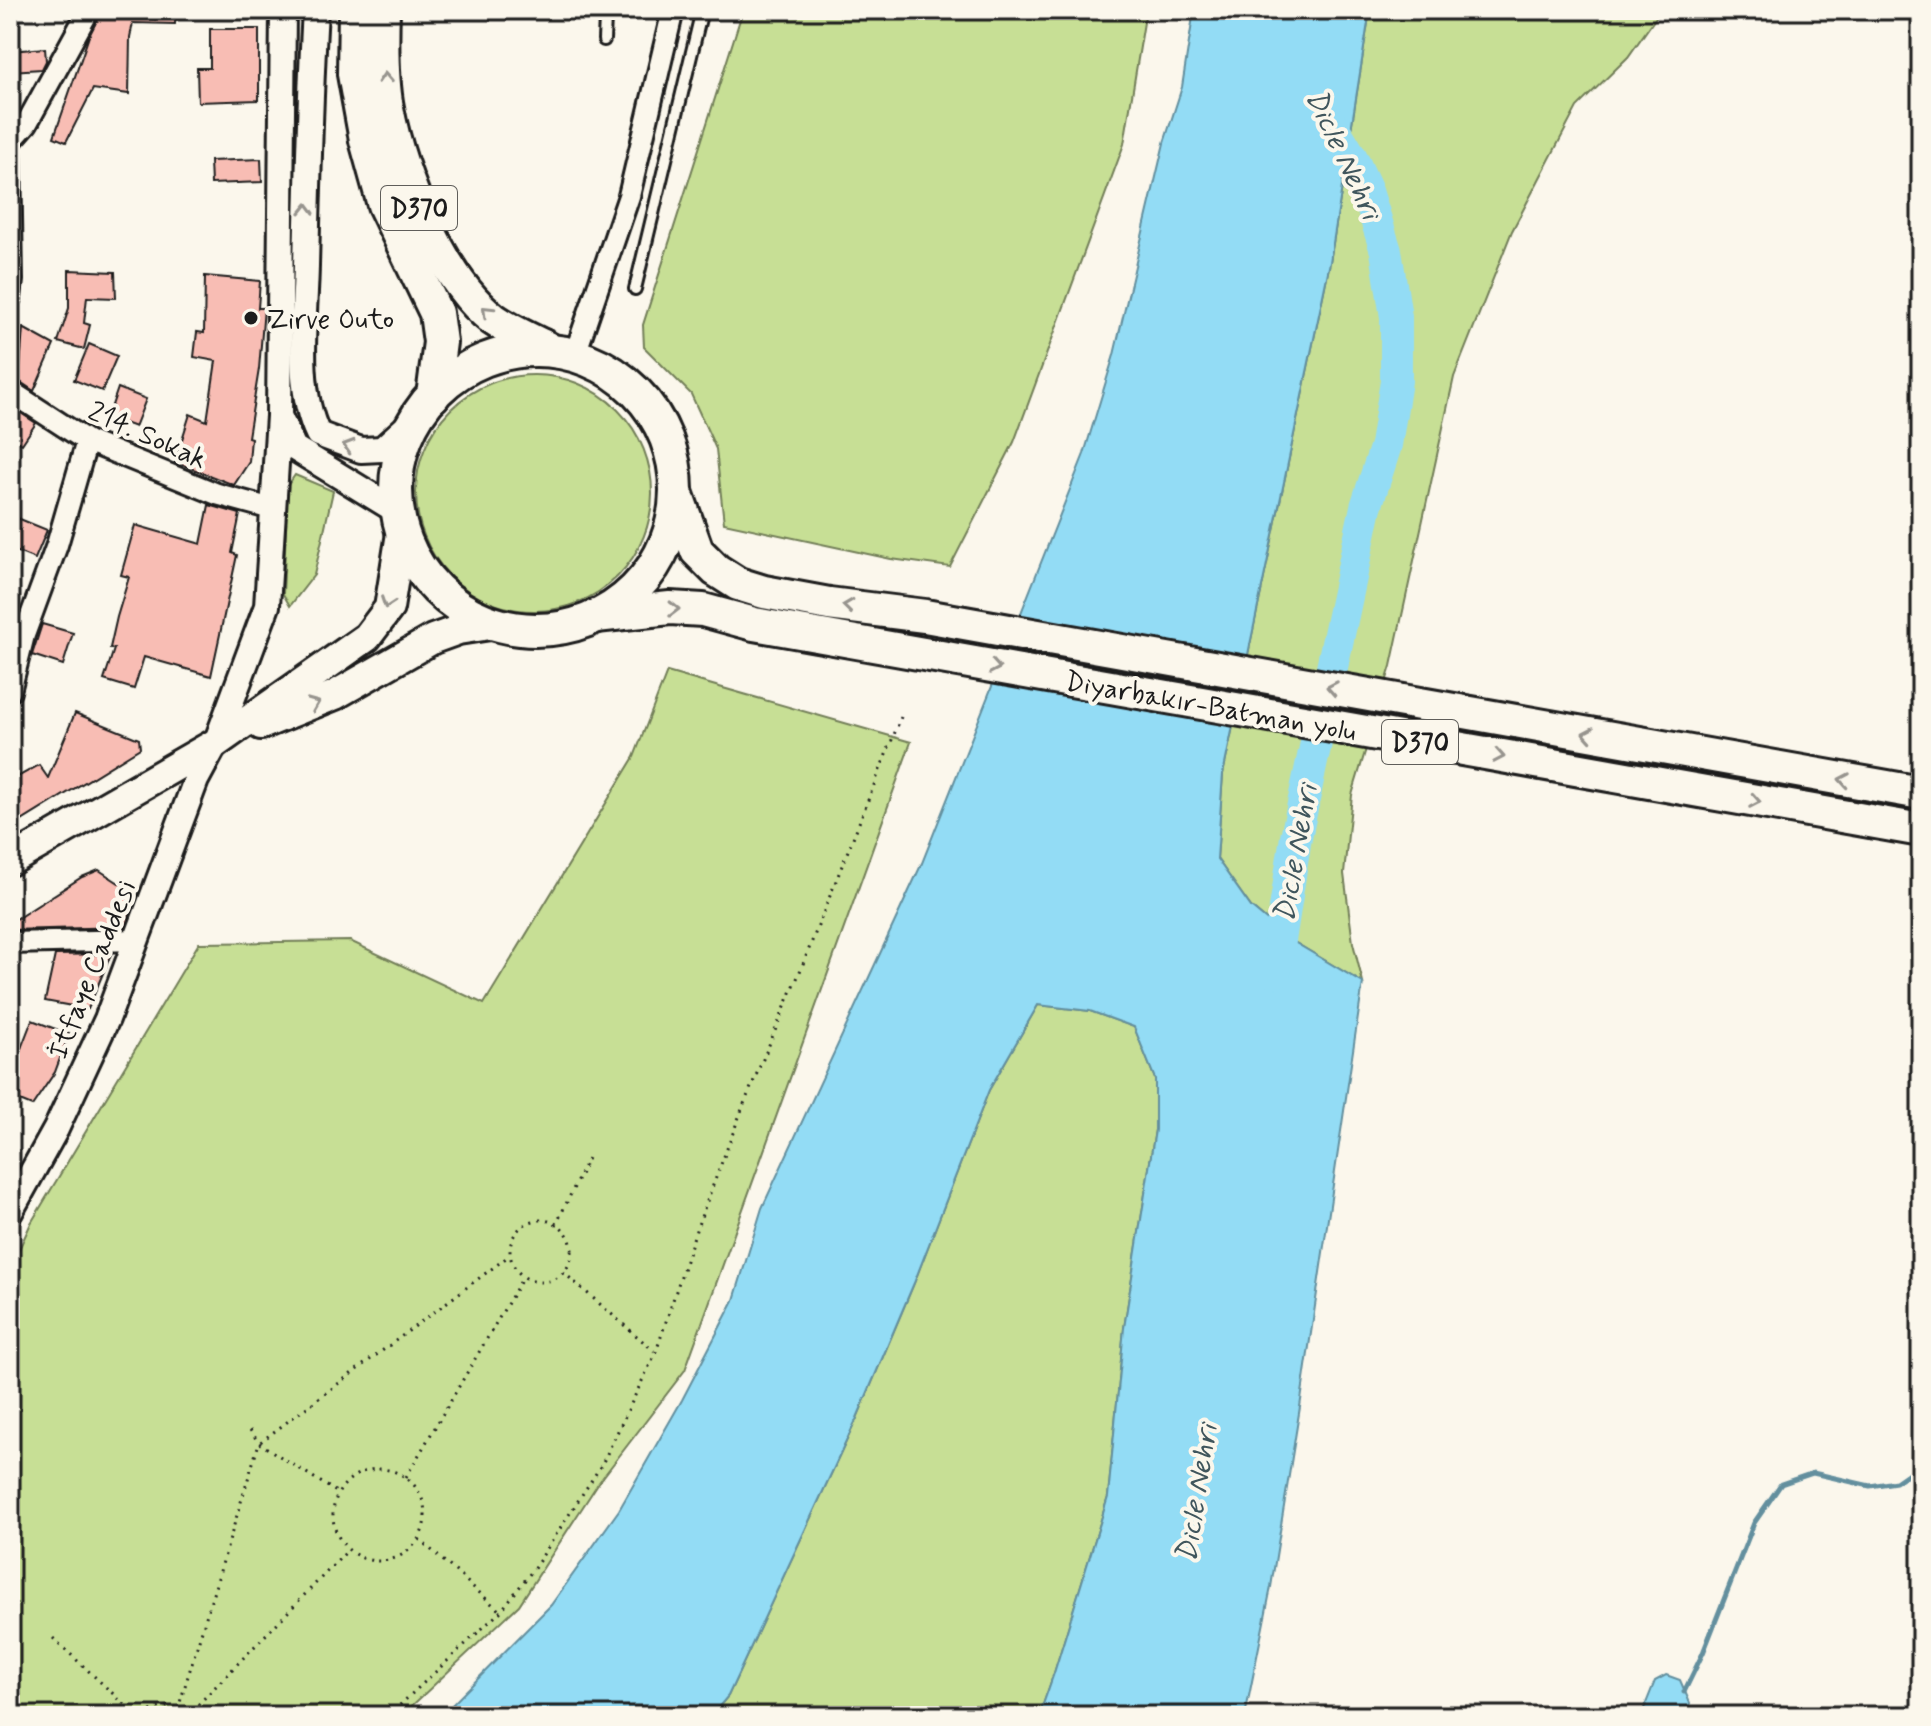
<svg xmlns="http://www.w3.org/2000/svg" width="1931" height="1726" font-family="Mynerve,sans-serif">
	<rect width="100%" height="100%" fill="#fbf7ec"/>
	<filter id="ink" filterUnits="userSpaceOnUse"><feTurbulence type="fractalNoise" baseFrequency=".0125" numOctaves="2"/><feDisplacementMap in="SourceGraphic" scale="16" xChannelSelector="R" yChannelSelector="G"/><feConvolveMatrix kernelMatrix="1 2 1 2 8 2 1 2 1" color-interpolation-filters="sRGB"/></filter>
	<g filter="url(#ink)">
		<g fill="#c7df95" stroke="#727e58" stroke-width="2">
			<polygon points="743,10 1146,10 1124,144 1014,442 950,567 891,559 724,523 716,449 691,394 644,347 643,325"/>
			<polygon points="1370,10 1661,10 1628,57 1577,107 1512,231 1454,377 1391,666 1352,795 1344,874 1353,943 1363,983 1289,939 1251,907 1217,859 1223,774 1330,262"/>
			<circle cx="534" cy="493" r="118"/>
			<polygon points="295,475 333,491 314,575 290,606 283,594 288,485"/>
			<polygon points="667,672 911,742 685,1370 597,1485 519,1605 401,1716 10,1716 10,1545 12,1541 10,1539 10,1269 31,1223 199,943 350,941 484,1004 634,757"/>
			<polygon points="1038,1005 1090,1011 1134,1027 1155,1079 1155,1130 1124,1328 1108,1497 1054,1673 1039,1716 711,1716 728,1696 857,1418 914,1283 989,1090"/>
		</g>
		<g fill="#93dcf5" stroke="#638f9e" stroke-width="2">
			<polygon points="1194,10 1370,10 1330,262 1223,774 1217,859 1251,907 1289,939 1363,983 1300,1407 1271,1587 1245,1716 1039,1716 1054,1673 1108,1497 1124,1328 1155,1130 1155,1079 1134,1027 1090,1011 1038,1005 989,1090 914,1283 857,1418 728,1696 711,1716 441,1716 551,1605 619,1510 682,1400 734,1300 762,1208 922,863 1084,454 1114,355 1164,143 1182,87"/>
			<polygon points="1666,1675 1680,1680 1690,1703 1685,1716 1641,1716 1655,1681"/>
		</g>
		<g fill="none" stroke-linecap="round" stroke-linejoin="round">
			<polyline stroke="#638f9e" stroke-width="5" points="1684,1692 1703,1653 1754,1523 1781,1484 1813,1473 1870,1486 1896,1482 1909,1473 1921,1458"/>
			<polyline stroke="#93dcf5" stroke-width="32" points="1275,973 1296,837 1366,507 1386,445 1396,381 1396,317 1386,251 1366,188 1352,158 1326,115"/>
		</g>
		<g fill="#f8bdb4" stroke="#1c1c1c" stroke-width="2">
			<polygon points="102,10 176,10 175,24 133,23 130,37 129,94 93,89 66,142 54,137 89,36"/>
			<polygon points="210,29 259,29 259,100 198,102 197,68 210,68"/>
			<polygon points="45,48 46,61 42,69 10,71 10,51"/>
			<polygon points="261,159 262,182 211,184 210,161"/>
			<polygon points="69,270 115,272 116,298 87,297 84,323 90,325 84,349 58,342 69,308"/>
			<polygon points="205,276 260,281 258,308 264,308 259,369 248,437 251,438 249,462 234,485 175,462 190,414 207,421 216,361 194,357 197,332 204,333"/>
			<polygon points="23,328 54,345 34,391 19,381"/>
			<polygon points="89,344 117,356 102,391 74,380"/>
			<polygon points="118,388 146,399 135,427 108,417"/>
			<polygon points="10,406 36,423 22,444 10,437"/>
			<polygon points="209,505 240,514 232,553 237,555 211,676 144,657 134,689 104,680 114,649 110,648 117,617 129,577 121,575 135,525 201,544"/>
			<polygon points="10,515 47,530 35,559 10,549"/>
			<polygon points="42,624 73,633 63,665 32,655"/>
			<polygon points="75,713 139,739 140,748 20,822 10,817 10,781 39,765 48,778"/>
			<polygon points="99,870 137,895 125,927 10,930 10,923 82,877"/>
			<polygon points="111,954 88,1009 45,1001 55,955"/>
			<polygon points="32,1020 69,1034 55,1072 32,1106 10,1097 10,1047 20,1051"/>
		</g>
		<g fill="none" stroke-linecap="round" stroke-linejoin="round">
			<g stroke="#1c1c1c" stroke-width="16">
				<g id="service">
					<polyline points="601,10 605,17 604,40"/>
					<polyline points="635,289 702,10"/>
				</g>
			</g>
			<g stroke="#1c1c1c" stroke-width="26">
				<g id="minor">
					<polyline points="10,142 27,123 89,10"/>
					<polyline points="10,150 12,280 10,298"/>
					<polyline points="575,354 629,196 673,10"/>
					<polyline points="10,391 87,441 217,494 272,509"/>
					<polyline points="10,691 24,635 57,545 87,441"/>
					<polyline points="10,943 137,940"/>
				</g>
			</g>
			<g stroke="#1c1c1c" stroke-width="30">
				<g id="tertiary">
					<path d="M315,10C310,95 308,180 306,266C305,317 295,387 318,434L361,450L382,449L414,420"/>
					<polyline points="280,418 294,448 397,511"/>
					<polyline points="10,1212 56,1129 107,1019 196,780 216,743 267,606 279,416 283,10"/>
				</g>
			</g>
			<g stroke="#1c1c1c" stroke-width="34">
				<g id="secondary">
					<polyline points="261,725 335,695 433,639 458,630 497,624"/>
					<polyline points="10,861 216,743 367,637 389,608 402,527"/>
				</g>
			</g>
			<g stroke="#1c1c1c" stroke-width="38">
				<g id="trunk">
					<polyline points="355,10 354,74 366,140 384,205 436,313 440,342 433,396"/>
					<path d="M383,10C382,38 382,81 387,108C399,172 440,278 493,319C510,331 529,339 547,348"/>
					<circle cx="536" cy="490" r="140"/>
					<polyline points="677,495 697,551 716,570 738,584 764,592 829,604 925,616 1921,793"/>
					<polyline points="596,616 670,608 703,610 754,624 1921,830"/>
				</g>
			</g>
			<g stroke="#1c1c1c" stroke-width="3" stroke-dasharray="2 6" stroke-linecap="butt">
				<circle cx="541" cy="1251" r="31"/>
				<polyline points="556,1225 588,1158"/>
				<polyline points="563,1272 654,1351"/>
				<polyline points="250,1430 259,1443 338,1493"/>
				<circle cx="379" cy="1515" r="46"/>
				<polyline points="406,1477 523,1277"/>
				<polyline points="419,1539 500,1611"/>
				<polyline points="53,1638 137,1716"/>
				<polyline points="178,1709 259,1443 510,1255"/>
				<path d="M144,1716C158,1704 173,1704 187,1716"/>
				<polyline points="187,1716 348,1550"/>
				<polyline points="388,1716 501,1611 535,1567 602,1464 656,1352 696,1230 744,1104 799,974 901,717"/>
			</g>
			<use href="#service" stroke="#fbf7ec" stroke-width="10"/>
			<use href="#minor" stroke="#fbf7ec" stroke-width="20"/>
			<use href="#tertiary" stroke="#fbf7ec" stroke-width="24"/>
			<use href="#secondary" stroke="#fbf7ec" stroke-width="28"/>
			<use href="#trunk" stroke="#fbf7ec" stroke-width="32"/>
		</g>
		<defs><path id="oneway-chevron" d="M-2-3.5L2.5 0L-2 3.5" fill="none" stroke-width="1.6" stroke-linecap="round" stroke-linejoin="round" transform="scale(2)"/></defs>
		<g stroke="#97948e">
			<use href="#oneway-chevron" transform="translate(385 78) rotate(-93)"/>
			<use href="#oneway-chevron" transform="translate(307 209) rotate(-89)"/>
			<use href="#oneway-chevron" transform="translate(487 311) rotate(-136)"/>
			<use href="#oneway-chevron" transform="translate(348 446) rotate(-163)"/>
			<use href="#oneway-chevron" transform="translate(387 603) rotate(109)"/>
			<use href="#oneway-chevron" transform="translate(848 606) rotate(-173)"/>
			<use href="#oneway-chevron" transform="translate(674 609) rotate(1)"/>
			<use href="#oneway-chevron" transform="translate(995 667) rotate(10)"/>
			<use href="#oneway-chevron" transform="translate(1332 688) rotate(-170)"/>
			<use href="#oneway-chevron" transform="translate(314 704) rotate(-22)"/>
			<use href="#oneway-chevron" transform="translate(1588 734) rotate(-170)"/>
			<use href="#oneway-chevron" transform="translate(1499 756) rotate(10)"/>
			<use href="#oneway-chevron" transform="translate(1844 780) rotate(-170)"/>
			<use href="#oneway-chevron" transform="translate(1755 801) rotate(10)"/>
		</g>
	</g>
	<circle fill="#1c1c1c" stroke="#fbf7ec" stroke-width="3" cx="251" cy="318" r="8"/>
	<g text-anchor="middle" stroke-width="8" stroke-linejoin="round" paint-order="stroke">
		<g fill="#fbf7ec" stroke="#5f5e5a" stroke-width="2">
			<rect x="381" y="186" width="76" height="44" rx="6"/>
			<rect x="1382" y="720" width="76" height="44" rx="6"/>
		</g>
		<g font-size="26" font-weight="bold" fill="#1c1c1c">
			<text x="419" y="217">D370</text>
			<text x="1420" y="751">D370</text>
		</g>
		<g font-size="28" fill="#1c1c1c" stroke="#fbf7ec" text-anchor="start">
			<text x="267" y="328">Zirve Outo</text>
		</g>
		<g font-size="28" fill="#1c1c1c" stroke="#fbf7ec">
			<text transform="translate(148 434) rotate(24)" y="10">214. Sokak</text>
			<text transform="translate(1211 705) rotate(10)" y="10">Diyarbakır-Batman yolu</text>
			<text transform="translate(91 969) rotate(-68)" y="10">İtfaye Caddesi</text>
		</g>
		<g font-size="30" font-style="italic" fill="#40565d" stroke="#fbf7ec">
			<text transform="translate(1344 154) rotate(65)" y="10">Dicle Nehri</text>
			<text transform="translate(1295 853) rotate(-80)" y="10">Dicle Nehri</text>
			<text transform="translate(1196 1493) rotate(-81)" y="10">Dicle Nehri</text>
		</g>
	</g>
	<rect width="1931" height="1726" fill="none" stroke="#fbf7ec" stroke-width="40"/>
	<rect x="20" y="20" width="1891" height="1686" fill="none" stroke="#1c1c1c" stroke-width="3" filter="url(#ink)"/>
</svg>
